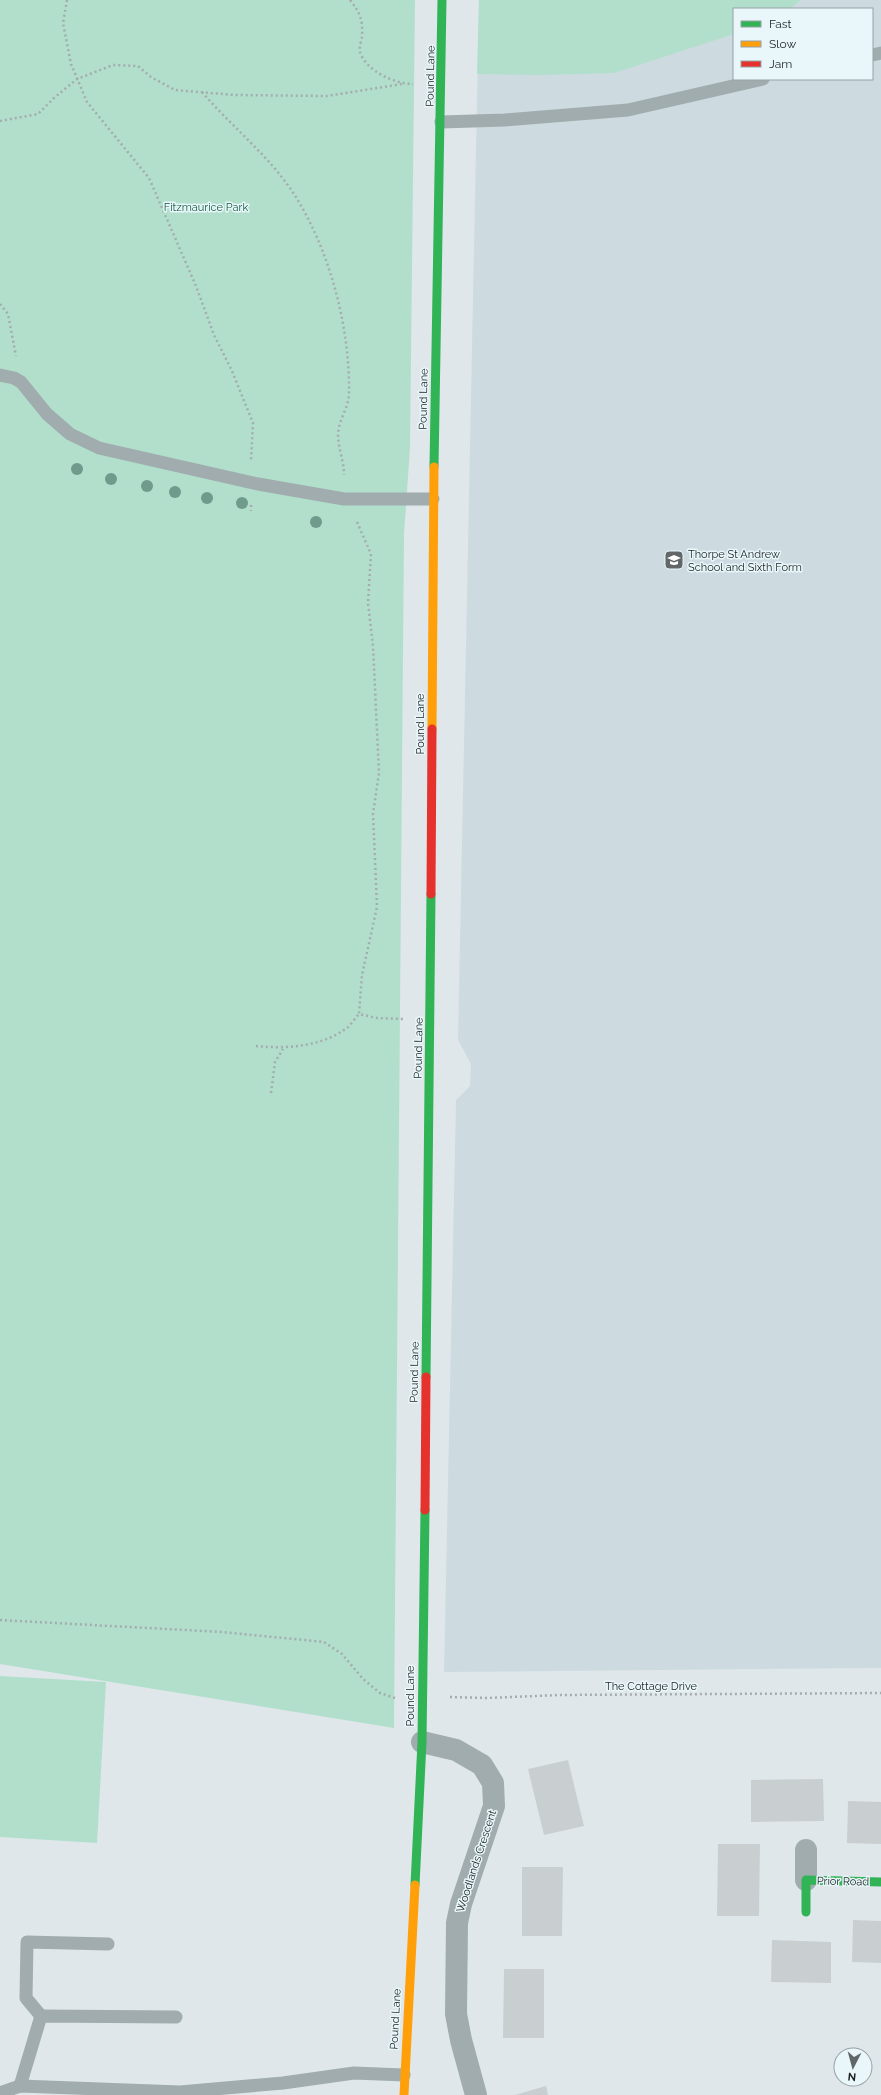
<svg xmlns="http://www.w3.org/2000/svg" width="881" height="2095" font-family="Raleway,sans-serif">
	<rect width="100%" height="100%" fill="#e0e7ea"/>
	<path fill="#cddbe1" fill-rule="evenodd" d="M479,0H881V1668L444,1672L456,1100L470,1086L471,1064L458,1040ZM734,9H872V79H734Z"/>
	<g fill="#b1dfcc">
		<polygon points="0,0 415,0 410,448 404,534 394,1728 0,1664"/>
		<polygon points="479,0 801,0 790,9 734,9 734,34 614,73 538,75 477,74"/>
		<polygon points="0,1676 106,1682 97,1843 0,1837"/>
	</g>
	<g fill="#c9ced1">
		<polygon points="568,1760 584,1826 544,1835 528,1769"/>
		<polygon points="823,1779 824,1821 751,1822 751,1780"/>
		<polygon points="848,1801 881,1802 881,1844 847,1843"/>
		<polygon points="718,1844 760,1844 759,1916 717,1916"/>
		<polygon points="522,1867 563,1867 562,1936 522,1936"/>
		<polygon points="853,1920 881,1921 881,1963 852,1962"/>
		<polygon points="772,1940 831,1942 831,1983 771,1982"/>
		<polygon points="504,1969 544,1969 544,2038 503,2038"/>
		<polygon points="546,2086 548,2095 515,2095"/>
	</g>
	<g fill="none" stroke-linecap="round" stroke-linejoin="round">
		<g stroke="#a4acae" stroke-width="2.5" stroke-dasharray="2 3" stroke-linecap="butt">
			<polyline points="67,0 63,23 71,64 87,102 149,178 196,286 214,335 232,371 253,423 251,460"/>
			<path d="M350,0C360,13 363,19 362,37C361,41 359,48 360,52C366,71 395,84 413,84"/>
			<path d="M202,92C231,126 267,154 292,191C329,247 350,326 349,393C349,407 339,419 338,434C338,448 344,461 344,475"/>
			<polyline points="0,121 38,114 54,98 77,79 113,65 138,66 151,77 175,90 235,95 327,96 402,84"/>
			<polyline points="0,304 8,314 16,356"/>
			<polyline points="251,505 251,511"/>
			<polyline points="357,522 371,554 368,603 373,646 379,773 373,814 377,907 362,975 359,1014 377,1018 404,1019"/>
			<path d="M256,1046C285,1049 319,1047 344,1030C350,1027 354,1019 359,1014"/>
			<polyline points="271,1093 275,1062 283,1049"/>
			<polyline points="0,1620 222,1632 324,1642 342,1654 363,1679 380,1693 395,1698"/>
			<polyline points="450,1697 487,1698 559,1695 881,1693"/>
		</g>
		<g stroke="#a0acae" stroke-width="13">
			<polyline points="872,55 881,53"/>
			<polyline points="441,122 505,120 628,110 763,79"/>
			<polyline points="0,375 14,378 21,382 47,414 70,434 99,448 258,484 344,499 433,499"/>
			<polyline points="41,2016 26,1998 27,1942 108,1944"/>
			<polyline points="20,2086 41,2016 176,2017"/>
			<polyline points="0,2093 20,2086 180,2092 283,2083 354,2073 404,2075"/>
		</g>
		<g stroke="#a0acae" stroke-width="22">
			<polyline points="422,1742 456,1750 482,1765 493,1783 494,1806 461,1904 457,1923 456,2014 461,2040 476,2095"/>
			<polyline points="806,1850 806,1880"/>
		</g>
		<g stroke="#30b455" stroke-width="9">
			<polyline points="434,467 442,0"/>
			<polyline points="426,1377 431,894"/>
			<polyline points="415,1885 422,1742 425,1510"/>
			<polyline points="806,1912 806,1880 881,1882"/>
		</g>
		<g stroke="#ff9f0a" stroke-width="9">
			<polyline points="432,729 434,467"/>
			<polyline points="404,2095 415,1885"/>
		</g>
		<g stroke="#e5322d" stroke-width="9">
			<polyline points="431,894 432,729"/>
			<polyline points="425,1510 426,1377"/>
		</g>
	</g>
	<g fill="#6f9a8c">
		<circle cx="77" cy="469" r="6"/>
		<circle cx="111" cy="479" r="6"/>
		<circle cx="147" cy="486" r="6"/>
		<circle cx="175" cy="492" r="6"/>
		<circle cx="207" cy="498" r="6"/>
		<circle cx="242" cy="503" r="6"/>
		<circle cx="316" cy="522" r="6"/>
	</g>
	<defs>
		<g id="school-square" transform="scale(1)"><rect x="-9" y="-9" width="18" height="18" rx="4" fill="#616769" stroke="#e9f7fb"/><path d="M0-5L7-2L0 1L-7-2ZM-4 1L0 2.5L4 1V4Q0 6-4 4Z" fill="#fff"/></g>
	</defs>
	<g fill-rule="evenodd">
		<use href="#school-square" x="674" y="560"/>
	</g>
	<g text-anchor="middle" stroke-width="3" stroke-linejoin="round" paint-order="stroke">
		<g font-size="11" fill="#1d2223" stroke="#e9f7fb">
			<text transform="translate(430 76) rotate(-89)" y="4">Pound Lane</text>
			<text transform="translate(423 399) rotate(-89)" y="4">Pound Lane</text>
			<text transform="translate(420 724) rotate(-90)" y="4">Pound Lane</text>
			<text transform="translate(418 1048) rotate(-89)" y="4">Pound Lane</text>
			<text transform="translate(414 1372) rotate(-89)" y="4">Pound Lane</text>
			<text x="651" y="1690">The Cottage Drive</text>
			<text transform="translate(410 1696) rotate(-90)" y="4">Pound Lane</text>
			<text transform="translate(476 1861) rotate(-72)" y="4">Woodlands Crescent</text>
			<text transform="translate(843 1881) rotate(1)" y="4">Prior Road</text>
			<text transform="translate(395 2019) rotate(-87)" y="4">Pound Lane</text>
		</g>
		<g font-size="11" fill="#135b40" stroke="#e9f7fb">
			<text x="206" y="211">Fitzmaurice Park</text>
		</g>
		<g font-size="11" fill="#1d2223" stroke="#e9f7fb" text-anchor="start">
			<text x="688" y="558">Thorpe St Andrew<tspan x="688" dy="13">School and Sixth Form</tspan></text>
		</g>
	</g>
	<rect x="733" y="8" width="140" height="72" fill="#e9f7fb" stroke="#97a2a5"/>
	<rect x="741" y="21" width="20" height="6" fill="#30b455" stroke="#97a2a5"/>
	<text x="769" y="28" font-size="12" fill="#1d2223">Fast</text>
	<rect x="741" y="41" width="20" height="6" fill="#ff9f0a" stroke="#97a2a5"/>
	<text x="769" y="48" font-size="12" fill="#1d2223">Slow</text>
	<rect x="741" y="61" width="20" height="6" fill="#e5322d" stroke="#97a2a5"/>
	<text x="769" y="68" font-size="12" fill="#1d2223">Jam</text>
	<g transform="translate(853 2067) rotate(186)"><circle r="19" fill="#e9f7fb" stroke="#97a2a5"/>
	<path d="M0-3L7 15L0 10L-7 15Z" fill="#616769"/>
	<text y="-6" font-size="11" font-weight="bold" text-anchor="middle" fill="#1d2223">N</text>
	</g>
</svg>
